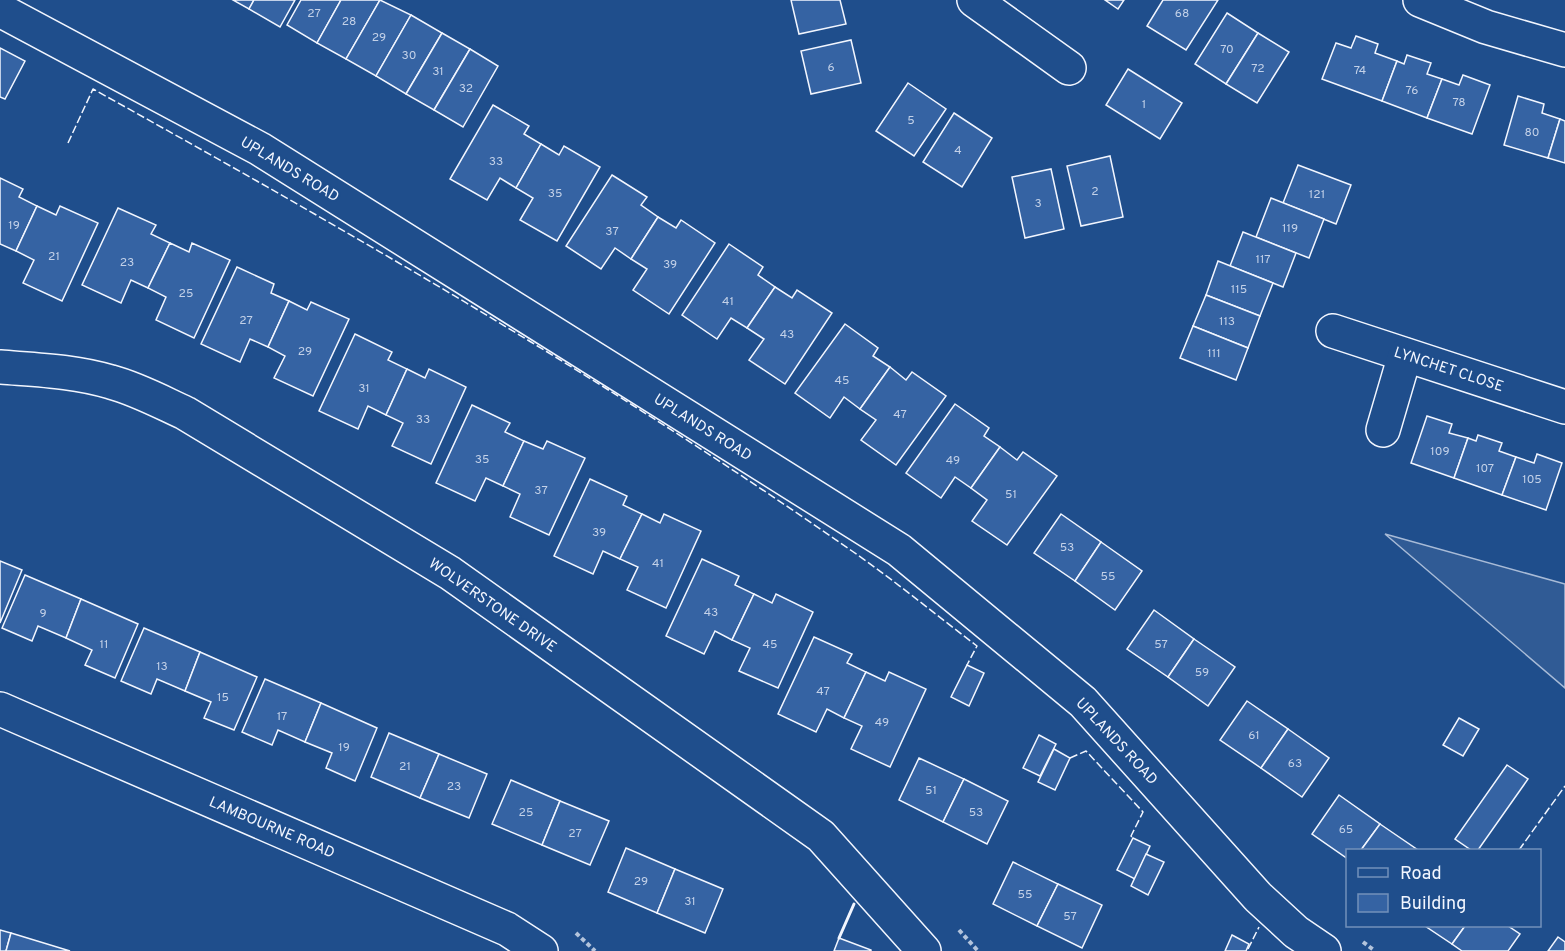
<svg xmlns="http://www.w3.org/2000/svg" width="1565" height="951" font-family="Overpass,sans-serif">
	<rect width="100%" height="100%" fill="#1f4e8c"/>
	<polygon fill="#305b95" stroke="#a8bbd7" stroke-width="1.5" points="1385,534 1565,584 1565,688"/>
	<g fill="#3563a3" stroke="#f2f6ff" stroke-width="1.5">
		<polygon points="233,0 254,0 249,9"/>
		<polygon points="254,0 295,0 280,27 249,9"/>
		<polygon points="301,0 341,0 317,43 287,25"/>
		<polygon points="341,0 380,0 346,59 317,43"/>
		<polygon points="380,0 411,15 376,76 346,59"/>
		<polygon points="791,0 840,0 846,24 799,34"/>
		<polygon points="1105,0 1124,0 1118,9"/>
		<polygon points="1163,0 1218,0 1186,50 1147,26"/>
		<polygon points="1227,13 1258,33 1226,84 1195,64"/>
		<polygon points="411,15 442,33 406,94 376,76"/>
		<polygon points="442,33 470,49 434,110 406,94"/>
		<polygon points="1258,33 1289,52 1257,103 1226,84"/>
		<polygon points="1356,36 1378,44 1375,53 1397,61 1382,101 1322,79 1336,43 1351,48"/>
		<polygon points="851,40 861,83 811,94 801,51"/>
		<polygon points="0,48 25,61 5,99 0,97"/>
		<polygon points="470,49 498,66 463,127 434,110"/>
		<polygon points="1407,55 1431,63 1427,74 1442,79 1427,118 1382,101 1397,61 1404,64"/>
		<polygon points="1128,69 1182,103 1160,139 1106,105"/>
		<polygon points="1463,75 1490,85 1472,134 1427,118 1442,79 1459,85"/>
		<polygon points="908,83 946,109 914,156 876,131"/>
		<polygon points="1518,96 1544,104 1542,113 1560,119 1548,158 1504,145"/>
		<polygon points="493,105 529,126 524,134 541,144 516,188 500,178 487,200 450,179"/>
		<polygon points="954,113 992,138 962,187 923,162"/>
		<polygon points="1560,119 1565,121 1565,163 1548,158"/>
		<polygon points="541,144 559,155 564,146 600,167 557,241 520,220 533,198 516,188"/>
		<polygon points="1110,156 1123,217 1081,226 1067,166"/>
		<polygon points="1298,165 1351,185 1336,224 1283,203"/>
		<polygon points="1051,169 1064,229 1025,238 1012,177"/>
		<polygon points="612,175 647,197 641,205 658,217 631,259 615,248 601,269 566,246"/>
		<polygon points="0,178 23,189 19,197 37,206 16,251 0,244"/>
		<polygon points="1271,198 1324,219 1309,258 1256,237"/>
		<polygon points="37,206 56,215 60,206 98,223 62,301 23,283 34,260 16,251"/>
		<polygon points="118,208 156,225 151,234 170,243 148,288 131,280 121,303 82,285"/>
		<polygon points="658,217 676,228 681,220 715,243 669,314 633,290 647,269 631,259"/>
		<polygon points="1243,232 1296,253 1283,287 1230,266"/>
		<polygon points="170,243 189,252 192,243 230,260 194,338 156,320 166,297 148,288"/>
		<polygon points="729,244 763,267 758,275 775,287 747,328 731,318 717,339 682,315"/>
		<polygon points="1218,261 1273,283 1260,316 1206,295"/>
		<polygon points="237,267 274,284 271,293 289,301 268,347 250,339 240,362 201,344"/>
		<polygon points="775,287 792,298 797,290 832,313 785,384 749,360 764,339 747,328"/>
		<polygon points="1206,295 1260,316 1248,348 1193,326"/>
		<polygon points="289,301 307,310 311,302 349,319 313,396 274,378 285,356 268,347"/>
		<polygon points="845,324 878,348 873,356 890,367 860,409 844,397 830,418 795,393"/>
		<polygon points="1193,326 1248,348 1236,380 1180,358"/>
		<polygon points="355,334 392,352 388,360 407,369 386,415 368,406 358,429 319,411"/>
		<polygon points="890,367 906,380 912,372 946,396 896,465 861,440 876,420 860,409"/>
		<polygon points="407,369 425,378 429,369 466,387 431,464 392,446 403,423 386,415"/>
		<polygon points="955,404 989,428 984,436 1000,447 971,488 955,477 941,498 906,473"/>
		<polygon points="472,405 510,423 505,432 524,441 503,486 486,478 475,501 436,483"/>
		<polygon points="1427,416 1452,424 1449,433 1468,438 1454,478 1411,463"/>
		<polygon points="1478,435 1502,443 1499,451 1516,457 1502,495 1454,478 1468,438 1476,441"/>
		<polygon points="524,441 543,449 547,441 585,458 549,535 510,517 520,494 503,486"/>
		<polygon points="1000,447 1017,460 1023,452 1057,476 1007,545 972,521 987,500 971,488"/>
		<polygon points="1537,454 1562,463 1546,510 1502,495 1516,457 1534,463"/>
		<polygon points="590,479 627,496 623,505 642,514 620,559 603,551 593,574 554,556"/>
		<polygon points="642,514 660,523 664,514 701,531 666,608 627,590 638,567 620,559"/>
		<polygon points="1061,514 1101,542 1075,581 1034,553"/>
		<polygon points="1101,542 1142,571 1115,610 1075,581"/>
		<polygon points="702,559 739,576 735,585 754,594 732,640 715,631 704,654 666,636"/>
		<polygon points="0,561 22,570 0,623"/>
		<polygon points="25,575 81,599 66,638 38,626 32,641 2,628"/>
		<polygon points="754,594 772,603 776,594 813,612 778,688 739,671 750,648 732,640"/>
		<polygon points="81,599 138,624 115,678 85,665 92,650 66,638"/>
		<polygon points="1154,610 1194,639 1168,677 1127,649"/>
		<polygon points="144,628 200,652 185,691 157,679 151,694 121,681"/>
		<polygon points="814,637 852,654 847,663 866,672 844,718 827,709 816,732 778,714"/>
		<polygon points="1194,639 1235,667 1208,706 1168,677"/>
		<polygon points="200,652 257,677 234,730 204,718 211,702 185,691"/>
		<polygon points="967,665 984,673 969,706 951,697"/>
		<polygon points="866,672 885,681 889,672 926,689 890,767 851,749 862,726 844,718"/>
		<polygon points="265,679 321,703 305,742 278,730 272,745 242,732"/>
		<polygon points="1247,701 1288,729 1261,768 1220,740"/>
		<polygon points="321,703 377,728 355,781 326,768 332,753 305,742"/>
		<polygon points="1459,718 1479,729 1463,756 1443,745"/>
		<polygon points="1288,729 1329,758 1302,797 1261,768"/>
		<polygon points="389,733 439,754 420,798 371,777"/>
		<polygon points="1039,735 1056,744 1040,776 1023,768"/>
		<polygon points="1054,749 1070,758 1055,790 1038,782"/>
		<polygon points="439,754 487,774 469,818 420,798"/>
		<polygon points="919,758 964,779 943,822 899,800"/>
		<polygon points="1507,765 1528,779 1478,850 1471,850 1455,839"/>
		<polygon points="964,779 1008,801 987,844 943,822"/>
		<polygon points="511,780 560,801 542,845 492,824"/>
		<polygon points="1339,795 1380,824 1361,850 1348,850 1348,859 1312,834"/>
		<polygon points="560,801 609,821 590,865 542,845"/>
		<polygon points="1380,824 1418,850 1361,850"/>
		<polygon points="1133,838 1150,846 1135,879 1117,870"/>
		<polygon points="626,848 675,869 657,913 608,892"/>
		<polygon points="1146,854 1164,862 1148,895 1131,886"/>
		<polygon points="1013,862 1058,884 1037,926 993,904"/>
		<polygon points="675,869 723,889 705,933 657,913"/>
		<polygon points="1058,884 1102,905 1082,948 1037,926"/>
		<polygon points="1425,926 1465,926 1452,944"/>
		<polygon points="1465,926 1508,926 1520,934 1508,951 1462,951 1452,944"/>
		<polygon points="0,930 11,933 6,951 0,951"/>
		<polygon points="11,933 70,951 6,951"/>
		<polygon points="1232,935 1249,944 1246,951 1225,951"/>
		<polygon points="1558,937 1565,942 1565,951 1548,951"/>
		<polygon points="839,938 871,950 871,951 834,951"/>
	</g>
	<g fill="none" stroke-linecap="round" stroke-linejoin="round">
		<g stroke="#f2f6ff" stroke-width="36">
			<g id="minor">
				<polyline points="974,0 1069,68"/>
				<polyline points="1420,0 1486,27 1565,50"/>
				<polyline points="0,10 260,149 899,550 1083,702 1258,897 1296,932 1324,951"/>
				<polyline points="1333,331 1565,407"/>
				<path d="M0,367C38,370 75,371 111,382C137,389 161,402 185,413L450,573L821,836L924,951"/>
				<polyline points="1383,430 1405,355"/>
				<polyline points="0,709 507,929 541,951"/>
			</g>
		</g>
		<g stroke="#b3c4dc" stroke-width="4" stroke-dasharray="4.5 3" stroke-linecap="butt">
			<polyline points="959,930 978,951"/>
			<polyline points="576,933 595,951"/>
			<polyline points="1363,942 1375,951"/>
		</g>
		<use href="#minor" stroke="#1f4e8c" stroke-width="33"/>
		<g stroke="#f2f6ff" stroke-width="1.5" stroke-dasharray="8 3" stroke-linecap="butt">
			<path d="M68,143L93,89C352,233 609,381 852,551C895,581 935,614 977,646L967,665"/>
			<polyline points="1070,758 1086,751 1143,812 1131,836 1133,838"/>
			<polyline points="1519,850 1565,786"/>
			<polyline points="1248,949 1259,927"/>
		</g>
		<polyline stroke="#f2f6ff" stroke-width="3" points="839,938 854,904"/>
	</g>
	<g text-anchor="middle" stroke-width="4.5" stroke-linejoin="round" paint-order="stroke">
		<g font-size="12" fill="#c3d1e8">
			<text x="314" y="17">27</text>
			<text x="1182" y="17">68</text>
			<text x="349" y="25">28</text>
			<text x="379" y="41">29</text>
			<text x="1227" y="53">70</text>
			<text x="409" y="59">30</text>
			<text x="831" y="71">6</text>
			<text x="1258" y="72">72</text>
			<text x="1360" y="74">74</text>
			<text x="438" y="75">31</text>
			<text x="466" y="92">32</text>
			<text x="1412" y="94">76</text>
			<text x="1459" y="106">78</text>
			<text x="1144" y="108">1</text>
			<text x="911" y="124">5</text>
			<text x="1532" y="136">80</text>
			<text x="958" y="154">4</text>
			<text x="496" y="165">33</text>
			<text x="1095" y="195">2</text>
			<text x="555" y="197">35</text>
			<text x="1317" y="198">121</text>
			<text x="1038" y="207">3</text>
			<text x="14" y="229">19</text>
			<text x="1290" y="232">119</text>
			<text x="612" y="235">37</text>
			<text x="54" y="260">21</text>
			<text x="1263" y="263">117</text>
			<text x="127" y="266">23</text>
			<text x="670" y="268">39</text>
			<text x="1239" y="293">115</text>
			<text x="186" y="297">25</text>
			<text x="728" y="305">41</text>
			<text x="246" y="324">27</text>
			<text x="1227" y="325">113</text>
			<text x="787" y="338">43</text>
			<text x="305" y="355">29</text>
			<text x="1214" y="357">111</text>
			<text x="842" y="384">45</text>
			<text x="364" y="392">31</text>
			<text x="900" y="418">47</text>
			<text x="423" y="423">33</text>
			<text x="1440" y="455">109</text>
			<text x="482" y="463">35</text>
			<text x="953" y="464">49</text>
			<text x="1485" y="472">107</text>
			<text x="1532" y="483">105</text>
			<text x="541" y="494">37</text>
			<text x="1011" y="498">51</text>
			<text x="599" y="536">39</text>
			<text x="1067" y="551">53</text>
			<text x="658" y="567">41</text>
			<text x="1108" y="580">55</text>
			<text x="711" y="616">43</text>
			<text x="43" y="617">9</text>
			<text x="104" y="648">11</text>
			<text x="770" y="648">45</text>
			<text x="1161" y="648">57</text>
			<text x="162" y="670">13</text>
			<text x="1202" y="676">59</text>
			<text x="823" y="695">47</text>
			<text x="223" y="701">15</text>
			<text x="282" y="720">17</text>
			<text x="882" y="726">49</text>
			<text x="1254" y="739">61</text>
			<text x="344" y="751">19</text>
			<text x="1295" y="767">63</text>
			<text x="405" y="770">21</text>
			<text x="454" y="790">23</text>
			<text x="931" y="794">51</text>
			<text x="526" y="816">25</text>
			<text x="976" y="816">53</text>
			<text x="1346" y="833">65</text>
			<text x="575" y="837">27</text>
			<text x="641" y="885">29</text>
			<text x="1025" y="898">55</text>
			<text x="690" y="905">31</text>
			<text x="1070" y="920">57</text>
		</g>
		<g font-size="15" fill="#f2f6ff" stroke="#1f4e8c">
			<text transform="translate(290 169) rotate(31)" y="5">UPLANDS ROAD</text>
			<text transform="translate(1449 369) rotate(18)" y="5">LYNCHET CLOSE</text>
			<text transform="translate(703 427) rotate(32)" y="5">UPLANDS ROAD</text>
			<text transform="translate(493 605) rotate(35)" y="5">WOLVERSTONE DRIVE</text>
			<text transform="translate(1117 741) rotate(47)" y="5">UPLANDS ROAD</text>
			<text transform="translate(272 827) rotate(23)" y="5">LAMBOURNE ROAD</text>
		</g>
	</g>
	<rect x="1346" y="849" width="195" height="78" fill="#1f4e8c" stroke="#7391ba" stroke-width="1.5"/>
	<rect x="1358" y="868" width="30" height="9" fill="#1f4e8c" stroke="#7391ba" stroke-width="1.5"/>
	<text x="1400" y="879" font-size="18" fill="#f2f6ff">Road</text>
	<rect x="1358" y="894" width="30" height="18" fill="#3563a3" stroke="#7391ba" stroke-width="1.5"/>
	<text x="1400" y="909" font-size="18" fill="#f2f6ff">Building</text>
</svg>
